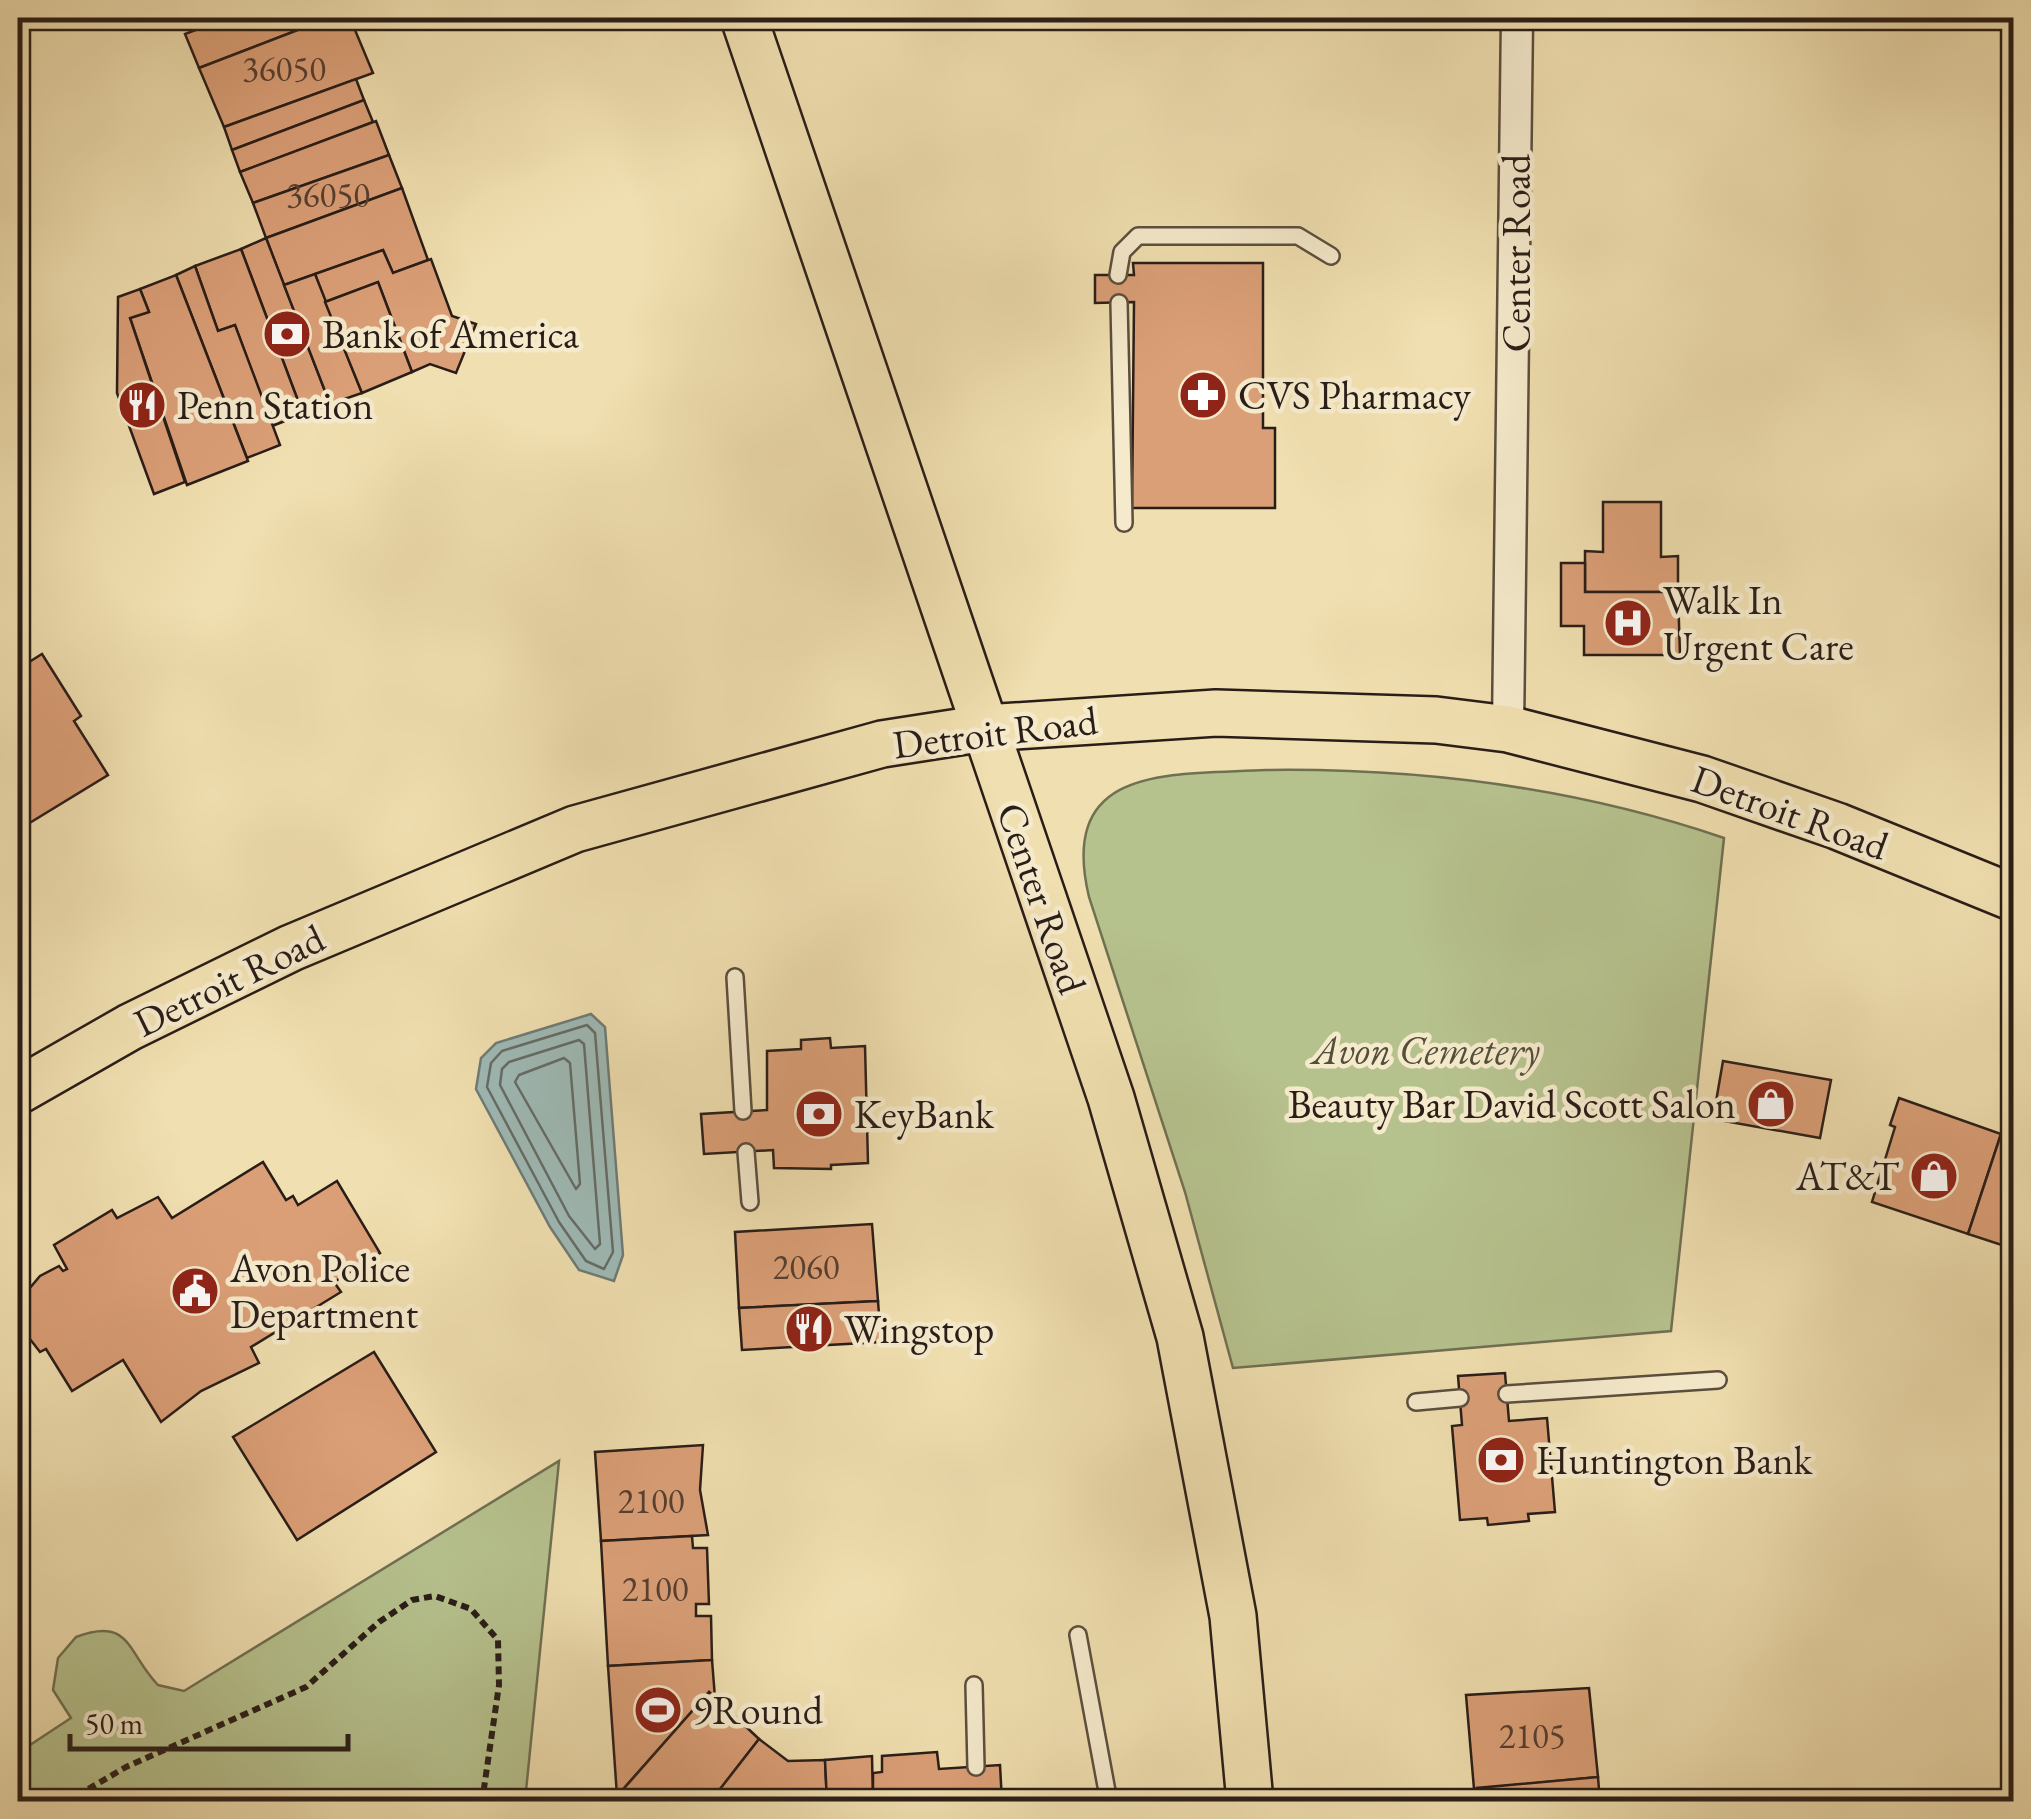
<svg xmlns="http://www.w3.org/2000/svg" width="2031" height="1819" font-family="'EB Garamond',serif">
	<rect width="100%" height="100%" fill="#f0dfb0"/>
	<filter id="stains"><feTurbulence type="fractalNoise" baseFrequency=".002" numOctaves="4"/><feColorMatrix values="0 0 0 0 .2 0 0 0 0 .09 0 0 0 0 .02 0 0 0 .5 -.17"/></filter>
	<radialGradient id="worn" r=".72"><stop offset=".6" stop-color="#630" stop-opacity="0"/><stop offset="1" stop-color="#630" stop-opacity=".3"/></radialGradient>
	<g fill="#b6c28e" stroke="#707053" stroke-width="2.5">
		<path d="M1266,770C1423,768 1575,787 1724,838L1671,1331L1233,1368L1185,1192L1089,897C1057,763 1172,775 1266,770Z"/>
		<path d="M559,1461L525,1801H18V1753L71,1718L53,1690L58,1658L76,1637C131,1616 127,1653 158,1685L184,1691Z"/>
	</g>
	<polygon fill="#9ebab6" stroke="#6f7b77" stroke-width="2.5" points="591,1014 605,1027 623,1255 614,1281 579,1270 550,1227 476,1089 481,1058 496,1043"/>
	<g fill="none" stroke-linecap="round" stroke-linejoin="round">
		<g stroke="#646c67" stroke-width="2.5">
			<polygon points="587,1025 595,1033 613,1252 604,1269 586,1261 559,1222 487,1087 491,1063 502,1051"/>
			<polygon points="579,1040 584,1044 600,1244 595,1249 569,1216 500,1085 502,1069 509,1062"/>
			<polygon points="564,1058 570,1063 580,1184 576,1189 515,1082 519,1075"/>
		</g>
	</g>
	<g fill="#db9f77" stroke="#291d18" stroke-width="2.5">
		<polygon points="227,18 329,18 199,68 185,34"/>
		<polygon points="329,18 350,18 373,73 224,127 199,68"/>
		<polygon points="356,79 364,100 232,150 224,127"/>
		<polygon points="364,100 373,122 240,172 232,150"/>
		<polygon points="376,121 389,155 253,203 240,172"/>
		<polygon points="389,155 402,188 266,238 253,203"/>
		<polygon points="402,188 428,260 393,273 383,250 284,285 266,238"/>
		<polygon points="266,238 330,404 303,414 241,249"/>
		<polygon points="241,249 303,414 272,426 235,325 218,331 195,266"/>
		<polygon points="383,250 393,273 431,259 452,316 476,324 456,373 430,364 412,372 378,282 325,302 315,274"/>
		<polygon points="1133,263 1263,263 1263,428 1275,428 1275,508 1132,508 1134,302 1095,303 1095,275 1134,275"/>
		<polygon points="195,266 218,331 235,325 280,445 247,458 176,275"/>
		<polygon points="315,274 362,393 330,404 284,285"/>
		<polygon points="176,275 248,461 187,485 130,318 149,312 140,289"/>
		<polygon points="378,282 412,372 362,393 325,302"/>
		<polygon points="140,289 149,312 130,318 185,482 154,494 117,393 118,297"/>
		<polygon points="1603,502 1661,502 1661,557 1678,556 1678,592 1585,592 1585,551 1603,552"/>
		<polygon points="1561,563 1585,563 1585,592 1678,592 1680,655 1584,655 1584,626 1561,626"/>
		<polygon points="42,654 81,716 74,721 108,775 18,830 18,669"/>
		<polygon points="830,1038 831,1048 865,1046 868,1163 831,1165 831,1169 774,1168 773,1150 704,1154 701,1114 767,1110 767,1051 801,1049 801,1040"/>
		<polygon points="1723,1061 1831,1080 1820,1138 1713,1119"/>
		<polygon points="1899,1098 2001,1134 1968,1234 1872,1202 1895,1127 1890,1125"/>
		<polygon points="2001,1134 2014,1138 2014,1249 1968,1234"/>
		<polygon points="263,1162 286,1200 293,1196 298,1205 337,1181 380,1253 334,1282 341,1292 251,1347 259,1363 201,1391 161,1422 123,1360 72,1391 46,1349 40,1352 26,1334 20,1318 26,1315 18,1302 40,1276 59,1266 63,1271 67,1269 54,1245 112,1210 117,1218 158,1197 172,1218"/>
		<polygon points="872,1224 878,1301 739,1308 735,1232"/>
		<polygon points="878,1301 881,1342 742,1350 739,1308"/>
		<polygon points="374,1352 436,1452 297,1540 233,1437"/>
		<polygon points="1505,1373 1509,1421 1547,1418 1555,1512 1528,1514 1529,1521 1488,1525 1487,1518 1460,1520 1452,1426 1462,1425 1458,1376"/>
		<polygon points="703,1445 700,1490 708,1535 601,1541 595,1452"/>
		<polygon points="692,1536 693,1548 707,1548 709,1604 696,1604 696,1616 711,1616 712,1660 608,1666 601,1541"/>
		<polygon points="712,1660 715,1698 709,1692 617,1796 608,1666"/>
		<polygon points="1589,1688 1598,1777 1474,1789 1466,1695"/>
		<polygon points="709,1692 759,1739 710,1802 612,1802"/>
		<polygon points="759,1739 788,1761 825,1760 827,1802 710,1802"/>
		<polygon points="937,1752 939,1769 1000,1765 1002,1802 873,1802 873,1773 882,1772 882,1756"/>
		<polygon points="872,1756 873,1802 827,1802 825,1760"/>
		<polygon points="1598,1777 1600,1802 1479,1802 1477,1788"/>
	</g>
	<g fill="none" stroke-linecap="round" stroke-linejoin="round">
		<g stroke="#5b4e3e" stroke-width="20">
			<g id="lane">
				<polyline points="1118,275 1122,252 1138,236 1298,236 1331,256"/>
				<polyline points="1119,303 1124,523"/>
				<polyline points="735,977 743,1111"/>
				<polyline points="746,1152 750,1202"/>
				<polyline points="1507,1394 1718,1380"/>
				<polyline points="1416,1402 1460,1398"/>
				<polyline points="1078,1635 1109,1802"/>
				<polyline points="974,1685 976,1767"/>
			</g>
		</g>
		<g stroke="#5b4e3e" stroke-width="35">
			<polyline id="street" points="1508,729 1517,18"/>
		</g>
		<g stroke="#291d18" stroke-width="50">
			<g id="primary">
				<polyline points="744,18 1111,1098 1180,1337 1233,1616 1250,1802"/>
				<polyline points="18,1091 130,1027 291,948 575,829 882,744 985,728 1216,713 1436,720 1508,729 1702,779 1837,826 2014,898"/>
			</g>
		</g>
		<polyline stroke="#291d18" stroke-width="6" stroke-dasharray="8 5" stroke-linecap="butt" points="66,1802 126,1767 306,1687 379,1622 412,1600 435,1596 471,1609 498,1640 499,1685 482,1802"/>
		<use href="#lane" stroke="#f5eacc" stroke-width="15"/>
		<use href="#street" stroke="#f5eacc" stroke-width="30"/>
		<use href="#primary" stroke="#f0dfb0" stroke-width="45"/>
	</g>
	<defs>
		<g id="bank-disc" transform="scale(2.5)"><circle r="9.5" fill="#8f2418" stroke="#f5eacc"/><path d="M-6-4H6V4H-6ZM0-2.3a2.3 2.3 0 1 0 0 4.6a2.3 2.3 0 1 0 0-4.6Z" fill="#fff"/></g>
		<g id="pharmacy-disc" transform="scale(2.5)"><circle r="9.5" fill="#8f2418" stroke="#f5eacc"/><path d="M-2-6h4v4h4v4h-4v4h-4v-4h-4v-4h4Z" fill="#fff"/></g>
		<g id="restaurant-disc" transform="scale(2.5)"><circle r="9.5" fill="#8f2418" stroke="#f5eacc"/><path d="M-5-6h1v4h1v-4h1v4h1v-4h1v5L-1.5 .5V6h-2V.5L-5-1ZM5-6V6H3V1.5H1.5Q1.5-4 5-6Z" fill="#fff"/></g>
		<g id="hospital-disc" transform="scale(2.5)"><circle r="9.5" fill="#8f2418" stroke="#f5eacc"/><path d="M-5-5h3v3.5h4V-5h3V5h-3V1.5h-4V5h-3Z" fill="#fff"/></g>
		<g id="shop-disc" transform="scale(2.5)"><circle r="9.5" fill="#8f2418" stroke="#f5eacc"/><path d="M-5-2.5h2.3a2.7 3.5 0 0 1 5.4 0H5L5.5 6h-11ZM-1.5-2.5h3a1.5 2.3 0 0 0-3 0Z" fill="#fff"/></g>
		<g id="civic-disc" transform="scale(2.5)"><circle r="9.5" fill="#8f2418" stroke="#f5eacc"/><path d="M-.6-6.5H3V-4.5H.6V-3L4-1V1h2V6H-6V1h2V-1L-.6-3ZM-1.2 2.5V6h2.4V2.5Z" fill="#fff"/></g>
		<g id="stadium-disc" transform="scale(2.5)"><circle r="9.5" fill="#8f2418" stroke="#f5eacc"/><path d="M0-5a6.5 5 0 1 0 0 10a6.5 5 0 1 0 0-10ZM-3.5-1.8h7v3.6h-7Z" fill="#fff"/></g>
	</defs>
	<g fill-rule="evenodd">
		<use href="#bank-disc" x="287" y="334"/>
		<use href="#pharmacy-disc" x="1203" y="395"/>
		<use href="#restaurant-disc" x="142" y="405"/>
		<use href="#hospital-disc" x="1628" y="623"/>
		<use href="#shop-disc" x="1771" y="1104"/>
		<use href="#bank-disc" x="819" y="1114"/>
		<use href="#shop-disc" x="1934" y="1176"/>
		<use href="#civic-disc" x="195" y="1291"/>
		<use href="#restaurant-disc" x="809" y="1329"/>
		<use href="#bank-disc" x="1501" y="1460"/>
		<use href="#stadium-disc" x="658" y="1710"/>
	</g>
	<g text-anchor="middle" stroke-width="9" stroke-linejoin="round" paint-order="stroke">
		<g font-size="35" fill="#563e30">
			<text x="284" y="81">36050</text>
			<text x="328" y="207">36050</text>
			<text x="806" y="1279">2060</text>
			<text x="651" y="1513">2100</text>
			<text x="655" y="1601">2100</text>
			<text x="1532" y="1748">2105</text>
		</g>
		<g font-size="40" fill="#291d18" stroke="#f5eacc">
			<text transform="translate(1516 253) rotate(-90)" y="14">Center Road</text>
			<text transform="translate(995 732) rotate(-7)" y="14">Detroit Road</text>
			<text transform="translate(1790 812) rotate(20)" y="14">Detroit Road</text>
			<text transform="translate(1042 898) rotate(71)" y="14">Center Road</text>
			<text transform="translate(229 980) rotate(-26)" y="14">Detroit Road</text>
		</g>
		<g font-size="40" fill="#291d18" stroke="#f5eacc" text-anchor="start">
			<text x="322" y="348">Bank of America</text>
			<text x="1238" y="409">CVS Pharmacy</text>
			<text x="177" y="419">Penn Station</text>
			<text x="1663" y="614">Walk In<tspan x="1663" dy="46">Urgent Care</tspan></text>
			<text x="1736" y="1118" text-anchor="end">Beauty Bar David Scott Salon</text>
			<text x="854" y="1128">KeyBank</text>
			<text x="1899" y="1190" text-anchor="end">AT&amp;T</text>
			<text x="230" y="1282">Avon Police<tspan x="230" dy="46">Department</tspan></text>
			<text x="844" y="1343">Wingstop</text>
			<text x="1536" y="1474">Huntington Bank</text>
			<text x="693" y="1724">9Round</text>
		</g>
		<g font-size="40" font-style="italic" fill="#534f3b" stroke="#f5eacc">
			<text x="1426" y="1064">Avon Cemetery</text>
		</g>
	</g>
	<rect width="2031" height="1819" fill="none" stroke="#f0dfb0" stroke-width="60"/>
	<rect x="20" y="20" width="1991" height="1779" fill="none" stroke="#291d18" stroke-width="5"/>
	<rect x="30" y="30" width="1971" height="1759" fill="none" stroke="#291d18" stroke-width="2.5"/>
	<path d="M70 1734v15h278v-15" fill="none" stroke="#291d18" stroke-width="5"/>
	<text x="85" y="1734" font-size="30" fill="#291d18" stroke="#f5eacc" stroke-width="8" paint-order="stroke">50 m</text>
	<rect width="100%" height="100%" filter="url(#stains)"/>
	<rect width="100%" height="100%" fill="url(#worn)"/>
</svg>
